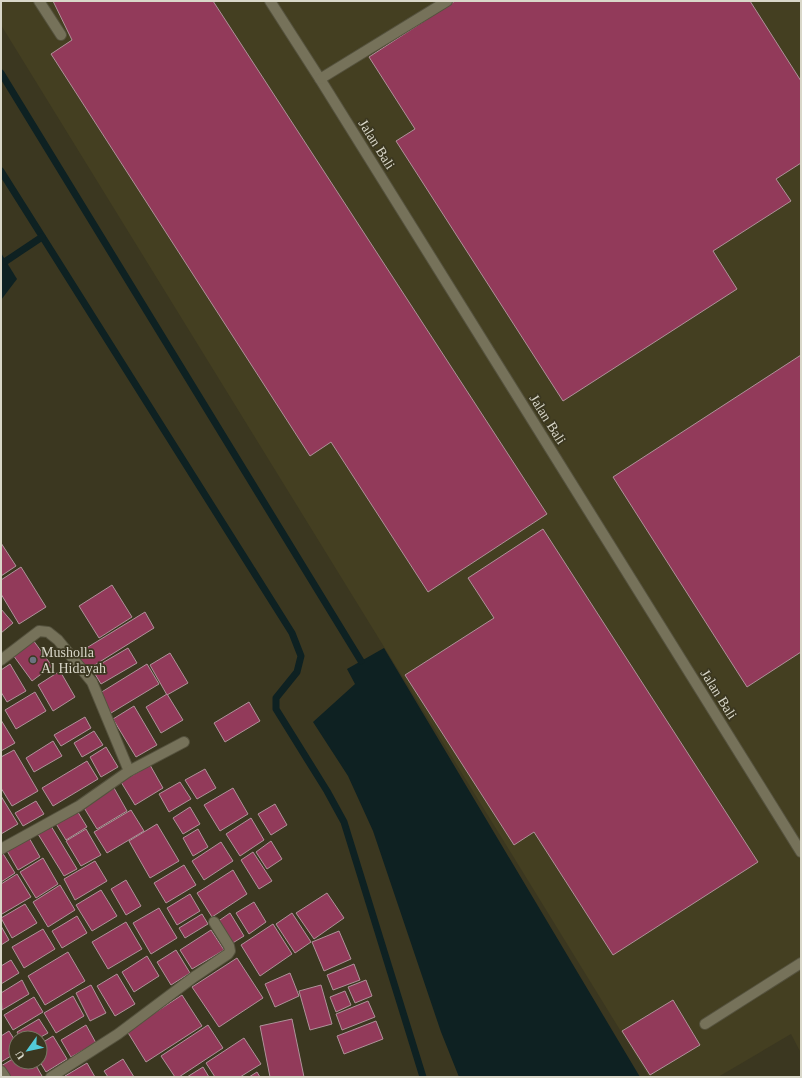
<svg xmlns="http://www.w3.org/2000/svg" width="802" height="1078" font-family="Georgia,serif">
	<rect width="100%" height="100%" fill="#3b3720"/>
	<polygon fill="#443f21" points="1,1 801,1 801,1053 791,1034 718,1077 649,1077 1,25"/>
	<g fill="#0e2122">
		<polygon points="1,253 17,279 1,300"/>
		<polygon points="384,648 640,1077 459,1077 441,1032 373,831 348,776 313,722 355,684 347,669"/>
	</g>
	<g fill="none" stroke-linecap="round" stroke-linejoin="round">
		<g stroke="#0e2122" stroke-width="7">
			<polyline points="1,73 361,661"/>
			<polyline points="1,171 292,633 301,656 297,672 276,698 276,709 327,791 344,822 423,1077"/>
			<polyline points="6,261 42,237"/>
		</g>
	</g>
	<g fill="#923a5a" stroke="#af929a">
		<polygon points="53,1 213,1 547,514 428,592 331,442 310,456 51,54 72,40"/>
		<polygon points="455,1 750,1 801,81 801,163 776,179 791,201 713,251 737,289 563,401 396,141 415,129 369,57"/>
		<polygon points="801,355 801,652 747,687 613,477"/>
		<polygon points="543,529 758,862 613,955 534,832 514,845 405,675 494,618 468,578"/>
		<polygon points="1,543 16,566 1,576"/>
		<polygon points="21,567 46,607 19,624 1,594 1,580"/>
		<polygon points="112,585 132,617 99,638 79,606"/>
		<polygon points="1,609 13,623 1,633"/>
		<polygon points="145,612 154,628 85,671 75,655"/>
		<polygon points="33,640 52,666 32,681 13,655"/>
		<polygon points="128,648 137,663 101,684 92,669"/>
		<polygon points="170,653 188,683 167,695 150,665"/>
		<polygon points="10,664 26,691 7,702 1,692 1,670"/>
		<polygon points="147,664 159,684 111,713 100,693"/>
		<polygon points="60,671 75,697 53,711 38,685"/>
		<polygon points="35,692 46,711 16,729 5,710"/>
		<polygon points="167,694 183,720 161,733 146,707"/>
		<polygon points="249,702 260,721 225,742 214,723"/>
		<polygon points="134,706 157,745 136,757 113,719"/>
		<polygon points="85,717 91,728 61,746 54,735"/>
		<polygon points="1,720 15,743 1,751"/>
		<polygon points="94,731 103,745 82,757 74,743"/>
		<polygon points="53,741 62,756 34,772 26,758"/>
		<polygon points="106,747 118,767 101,777 90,757"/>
		<polygon points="14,750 38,791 12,806 1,788 1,757"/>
		<polygon points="87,761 98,779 53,806 42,788"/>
		<polygon points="150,765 163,788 135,805 121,782"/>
		<polygon points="205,769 216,788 197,799 185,780"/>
		<polygon points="180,782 191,799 169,812 159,794"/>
		<polygon points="114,788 127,811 97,829 83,806"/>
		<polygon points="233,788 248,814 220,831 204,805"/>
		<polygon points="1,796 18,824 1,834"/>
		<polygon points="36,801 44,814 23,826 15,813"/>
		<polygon points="275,804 287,825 271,835 258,814"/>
		<polygon points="190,807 200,824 183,834 173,818"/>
		<polygon points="76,809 87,827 66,840 55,822"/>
		<polygon points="131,810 144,831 107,853 94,832"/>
		<polygon points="251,818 264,840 240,856 226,834"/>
		<polygon points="157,824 179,861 150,878 129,841"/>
		<polygon points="51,826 77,869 64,876 38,834"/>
		<polygon points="86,829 101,855 81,866 66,841"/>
		<polygon points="198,829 208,847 193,856 183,838"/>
		<polygon points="28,836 40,857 18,870 6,849"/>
		<polygon points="271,841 282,859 267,869 256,852"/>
		<polygon points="221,842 233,861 204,880 192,861"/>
		<polygon points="2,852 15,873 1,882 1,853"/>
		<polygon points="253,852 272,881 259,889 241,860"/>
		<polygon points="43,858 58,884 36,898 20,872"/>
		<polygon points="95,861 107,881 75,900 64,879"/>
		<polygon points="184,865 196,885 166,903 154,883"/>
		<polygon points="233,870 247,894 212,917 197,893"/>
		<polygon points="17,874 31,897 2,914 1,913 1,884"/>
		<polygon points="126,880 141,906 126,915 111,889"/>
		<polygon points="60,885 75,910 48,927 33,902"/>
		<polygon points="101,890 117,916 92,931 76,905"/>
		<polygon points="327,893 344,918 314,939 296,913"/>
		<polygon points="190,894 200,911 177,925 167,908"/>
		<polygon points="254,902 266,922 249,934 236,913"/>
		<polygon points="25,904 37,923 12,938 1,918"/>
		<polygon points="159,908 177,938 151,954 133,923"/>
		<polygon points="230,913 244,936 231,944 217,922"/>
		<polygon points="292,913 311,942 295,953 276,924"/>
		<polygon points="202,914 208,924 185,938 179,928"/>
		<polygon points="77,916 87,933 62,948 52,931"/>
		<polygon points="126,922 142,949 108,969 92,942"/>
		<polygon points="273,924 292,954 260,976 241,945"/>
		<polygon points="1,926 9,940 1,945"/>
		<polygon points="43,929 55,949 24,968 12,947"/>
		<polygon points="211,930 224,950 192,969 180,950"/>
		<polygon points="339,931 351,959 324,971 312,942"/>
		<polygon points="176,950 190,973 171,985 157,962"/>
		<polygon points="68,952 85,981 45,1005 28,976"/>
		<polygon points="147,956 159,976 134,992 122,972"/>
		<polygon points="237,958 263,998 219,1027 192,987"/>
		<polygon points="11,960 19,973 1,984 1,966"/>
		<polygon points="354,964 360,980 333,990 327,975"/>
		<polygon points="290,973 299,996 275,1007 265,984"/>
		<polygon points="117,974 135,1004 115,1016 97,986"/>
		<polygon points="22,980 29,994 2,1010 1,993"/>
		<polygon points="366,980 372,996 355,1003 348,987"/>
		<polygon points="91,985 106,1013 90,1021 76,993"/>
		<polygon points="321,985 332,1024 310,1030 299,991"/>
		<polygon points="345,991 351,1005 336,1012 330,997"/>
		<polygon points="182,995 202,1026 146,1062 127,1031"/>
		<polygon points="73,996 84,1016 56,1033 44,1013"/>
		<polygon points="34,997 43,1012 13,1030 4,1015"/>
		<polygon points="673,1000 700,1045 650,1075 622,1031"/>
		<polygon points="368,1001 375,1017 342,1030 336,1014"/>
		<polygon points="39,1019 48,1033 39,1038 20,1038 17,1032"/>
		<polygon points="292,1019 304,1077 270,1077 260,1026"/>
		<polygon points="376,1021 383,1039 344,1054 337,1036"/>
		<polygon points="86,1025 96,1043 71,1057 61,1040"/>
		<polygon points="208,1025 223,1048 179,1077 175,1077 161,1056"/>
		<polygon points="9,1031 16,1042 16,1053 1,1062 1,1036"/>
		<polygon points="53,1036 67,1059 46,1072 40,1062 40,1044"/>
		<polygon points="244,1038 261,1064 240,1077 215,1077 206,1063"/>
		<polygon points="16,1057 16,1062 34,1062 42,1076 40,1077 7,1077 1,1066"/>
		<polygon points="123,1059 134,1077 108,1077 104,1071"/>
		<polygon points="87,1063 95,1077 66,1077 65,1076"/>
		<polygon points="203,1067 209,1077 187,1077"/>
		<polygon points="257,1072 260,1077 249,1077"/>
	</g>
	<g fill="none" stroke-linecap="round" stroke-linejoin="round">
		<g stroke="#55523e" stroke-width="12">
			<g id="lane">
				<polyline points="39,1 61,35"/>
				<polyline points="270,1 320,79 801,852"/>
				<polyline points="320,79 447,1"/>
				<polyline points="705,1024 801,963"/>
			</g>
		</g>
		<g stroke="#55523e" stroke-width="12">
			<g id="street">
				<polyline points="1,660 39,631 48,632 58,640 92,682 129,771"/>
				<polyline points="1,849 79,806 129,771 184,742"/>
				<polyline points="1,1071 5,1077"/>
				<polyline points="51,1077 118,1034 194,977 228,954 230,951 229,946 214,922"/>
			</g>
		</g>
		<use href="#lane" stroke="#76725a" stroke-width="10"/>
		<use href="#street" stroke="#76725a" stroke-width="10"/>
	</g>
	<circle fill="#6b7280" stroke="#3b3720" stroke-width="1.5" cx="33" cy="660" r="4"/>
	<g text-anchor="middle" stroke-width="3.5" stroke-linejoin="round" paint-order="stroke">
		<g font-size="14" fill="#d9d7c9" stroke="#3b3720">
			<text transform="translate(377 144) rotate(58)" y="5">Jalan Bali</text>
			<text transform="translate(548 419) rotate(58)" y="5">Jalan Bali</text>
			<text transform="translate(719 694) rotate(58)" y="5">Jalan Bali</text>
		</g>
		<g font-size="14" fill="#d9d7c9" stroke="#3b3720" text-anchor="start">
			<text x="41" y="657">Musholla<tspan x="41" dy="16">Al Hidayah</tspan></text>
		</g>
	</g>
	<rect width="802" height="1078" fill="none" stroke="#d9d7c9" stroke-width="4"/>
	<g transform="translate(28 1050) rotate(237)"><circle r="19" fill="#3b3720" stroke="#7a7764"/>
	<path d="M0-3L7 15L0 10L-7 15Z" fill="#52cbd9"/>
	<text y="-6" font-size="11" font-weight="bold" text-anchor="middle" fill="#d9d7c9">U</text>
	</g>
</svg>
